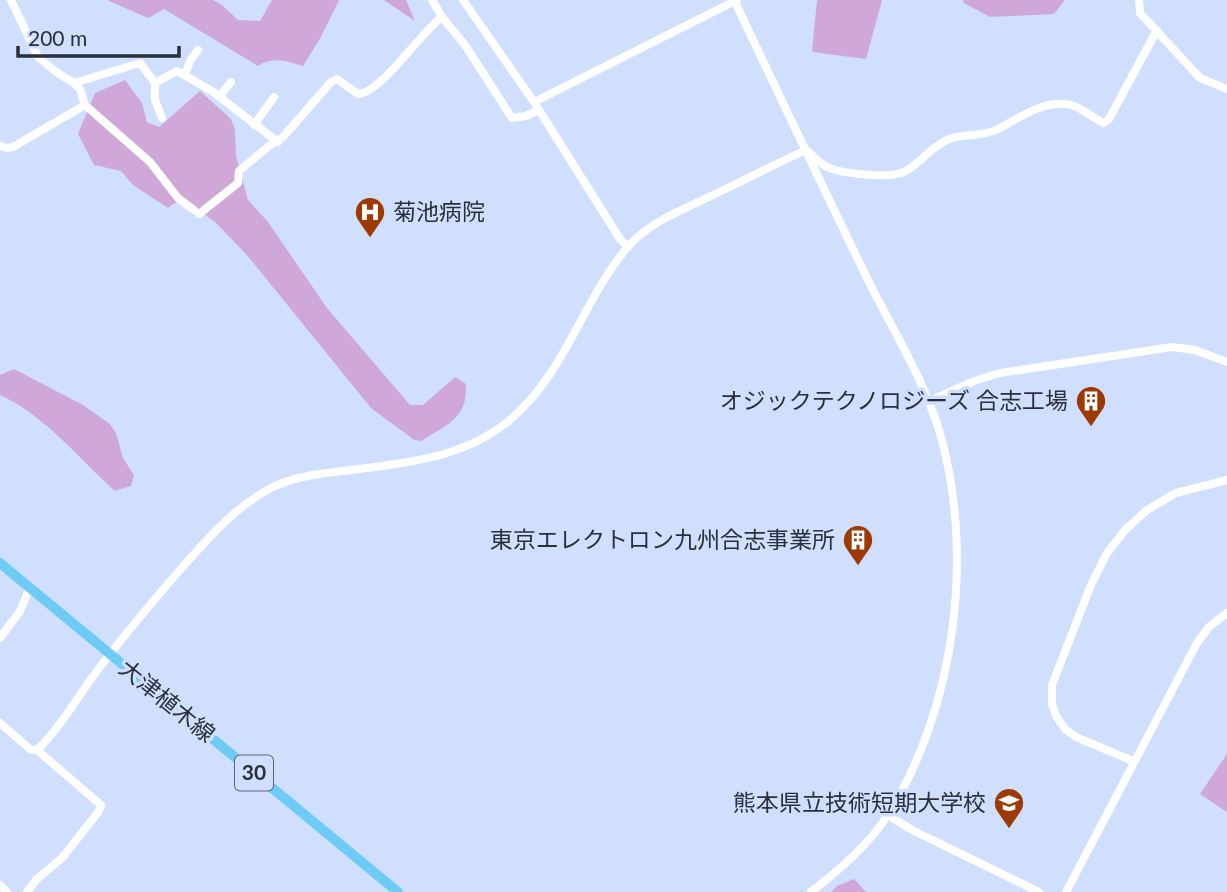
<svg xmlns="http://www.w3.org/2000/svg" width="1227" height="892" font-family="Lato,'Noto Sans JP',sans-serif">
	<rect width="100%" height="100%" fill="#d0dffe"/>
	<g fill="#cfa8d8">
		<path d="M107,0H213L222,5L238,20L260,21L272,0H339L321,37L303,66C287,61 273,56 258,66L164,9L148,18Z"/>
		<polygon points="384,0 406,0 415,21"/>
		<polygon points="817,0 882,0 866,59 812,52"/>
		<polygon points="963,0 1065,0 1054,14 990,17 964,3"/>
		<path d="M125,80L142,103L147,122L159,127L200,91L231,119L235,130L236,156L248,200L268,222L327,308L410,405H423L455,377L466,384C468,419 446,425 421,441L414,440L371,408L246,254L215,222L182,198L168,208L133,185L121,171L94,165L78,134L95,93Z"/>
		<path d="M14,369L83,405L110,424L116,433L123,458L134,475L131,486L115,491C77,457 47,417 0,395V375Z"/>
		<polygon points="1227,754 1227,812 1200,794"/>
		<polygon points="854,879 866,892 831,892 837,886"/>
	</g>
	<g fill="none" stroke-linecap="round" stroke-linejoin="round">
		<g stroke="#fff" stroke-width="8">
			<polyline points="11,0 38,57 56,72 74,83 80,89 85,105 150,162 178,198 194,210"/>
			<polyline points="432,0 442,17"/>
			<polyline points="463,0 534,102 620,239 627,246"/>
			<path d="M734,0C779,94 823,188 869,282C893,330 923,378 939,430C975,551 956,706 889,813C870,844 839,870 811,892"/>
			<polyline points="1139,0 1140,13 1200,78 1227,89"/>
			<polyline points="185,75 190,61 198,50"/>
			<polyline points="74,83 140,63 155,83 177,71 212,91 278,142"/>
			<polyline points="155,83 155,100 162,118"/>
			<polyline points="219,97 231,82"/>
			<polyline points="534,102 737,0"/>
			<polyline points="254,125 274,97"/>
			<polyline points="0,146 7,148 13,147 85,105"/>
			<path d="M199,214L238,183L239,171L269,146L283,137L331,82L337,79L358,94C380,94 421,32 442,17L465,45L512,118L526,116L539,110"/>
			<polyline points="930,401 974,381 1000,373 1172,347 1195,350 1227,362"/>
			<polyline points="0,638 20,611 30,587"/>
			<polyline points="0,723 31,750 37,750 101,805 99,811 63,857 37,879 27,892"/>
			<path d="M37,750C58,730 74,703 91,679C118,642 148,607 178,572C207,540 233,508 271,488C299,474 329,473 359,469C413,462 468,456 511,419C565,373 582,302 626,249C647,223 682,210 711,196C742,181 774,165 806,150C812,155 819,163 827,167C842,174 892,179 906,171C921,162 932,146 949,139C964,133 981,137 996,130C1018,119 1045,98 1071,105C1083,108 1092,118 1104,123L1109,119L1157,30"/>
			<polyline points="1133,761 1076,737 1065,729 1056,716 1052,704 1052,685 1091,585 1107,553 1125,530 1147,510 1176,493 1227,480"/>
			<polyline points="888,815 912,830 1039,892"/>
			<polyline points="0,885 7,892"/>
			<polyline points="1066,892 1197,643 1209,627 1227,613"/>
		</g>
		<polyline stroke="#6ecbf5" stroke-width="10" points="0,563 398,892"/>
	</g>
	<defs>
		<g id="hospital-pin" transform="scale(1.575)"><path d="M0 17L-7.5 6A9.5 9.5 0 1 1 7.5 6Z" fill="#9d3904" stroke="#d0dffe"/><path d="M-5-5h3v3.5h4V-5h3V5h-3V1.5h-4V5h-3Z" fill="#fff"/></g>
		<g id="building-pin" transform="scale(1.575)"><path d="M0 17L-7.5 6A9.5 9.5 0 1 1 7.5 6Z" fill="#9d3904" stroke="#d0dffe"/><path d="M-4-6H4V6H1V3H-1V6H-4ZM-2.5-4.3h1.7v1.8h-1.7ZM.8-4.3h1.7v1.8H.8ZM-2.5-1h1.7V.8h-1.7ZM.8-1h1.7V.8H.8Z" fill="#fff"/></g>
		<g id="school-pin" transform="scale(1.575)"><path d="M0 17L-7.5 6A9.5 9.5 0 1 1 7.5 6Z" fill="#9d3904" stroke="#d0dffe"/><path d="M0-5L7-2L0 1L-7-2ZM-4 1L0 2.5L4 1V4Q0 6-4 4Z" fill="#fff"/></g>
	</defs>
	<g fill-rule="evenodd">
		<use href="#hospital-pin" x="370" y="212"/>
		<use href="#building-pin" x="1091" y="401"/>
		<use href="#building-pin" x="858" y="540"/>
		<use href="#school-pin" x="1009" y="803"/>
	</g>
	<g text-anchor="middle" stroke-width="7" stroke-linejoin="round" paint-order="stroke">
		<rect fill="#d0dffe" stroke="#5c6476" stroke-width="2" x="235" y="755.5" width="38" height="35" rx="5"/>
		<g font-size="21" font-weight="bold" fill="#2a2f3b">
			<text x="254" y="780">30</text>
		</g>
		<g font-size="23" fill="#2a2f3b" stroke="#d0dffe" text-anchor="end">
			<text x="393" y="220" text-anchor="start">菊池病院</text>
			<text x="1068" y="409">オジックテクノロジーズ 合志工場</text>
			<text x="835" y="548">東京エレクトロン九州合志事業所</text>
			<text x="986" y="811">熊本県立技術短期大学校</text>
		</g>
		<g font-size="23" fill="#2a2f3b" stroke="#d0dffe">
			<text transform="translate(167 701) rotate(39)" y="8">大津植木線</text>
		</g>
	</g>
	<path d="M18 46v10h161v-10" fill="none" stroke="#2a2f3b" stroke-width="3.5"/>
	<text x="28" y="46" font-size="21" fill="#2a2f3b" stroke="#d0dffe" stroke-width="5" paint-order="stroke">200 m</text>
</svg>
